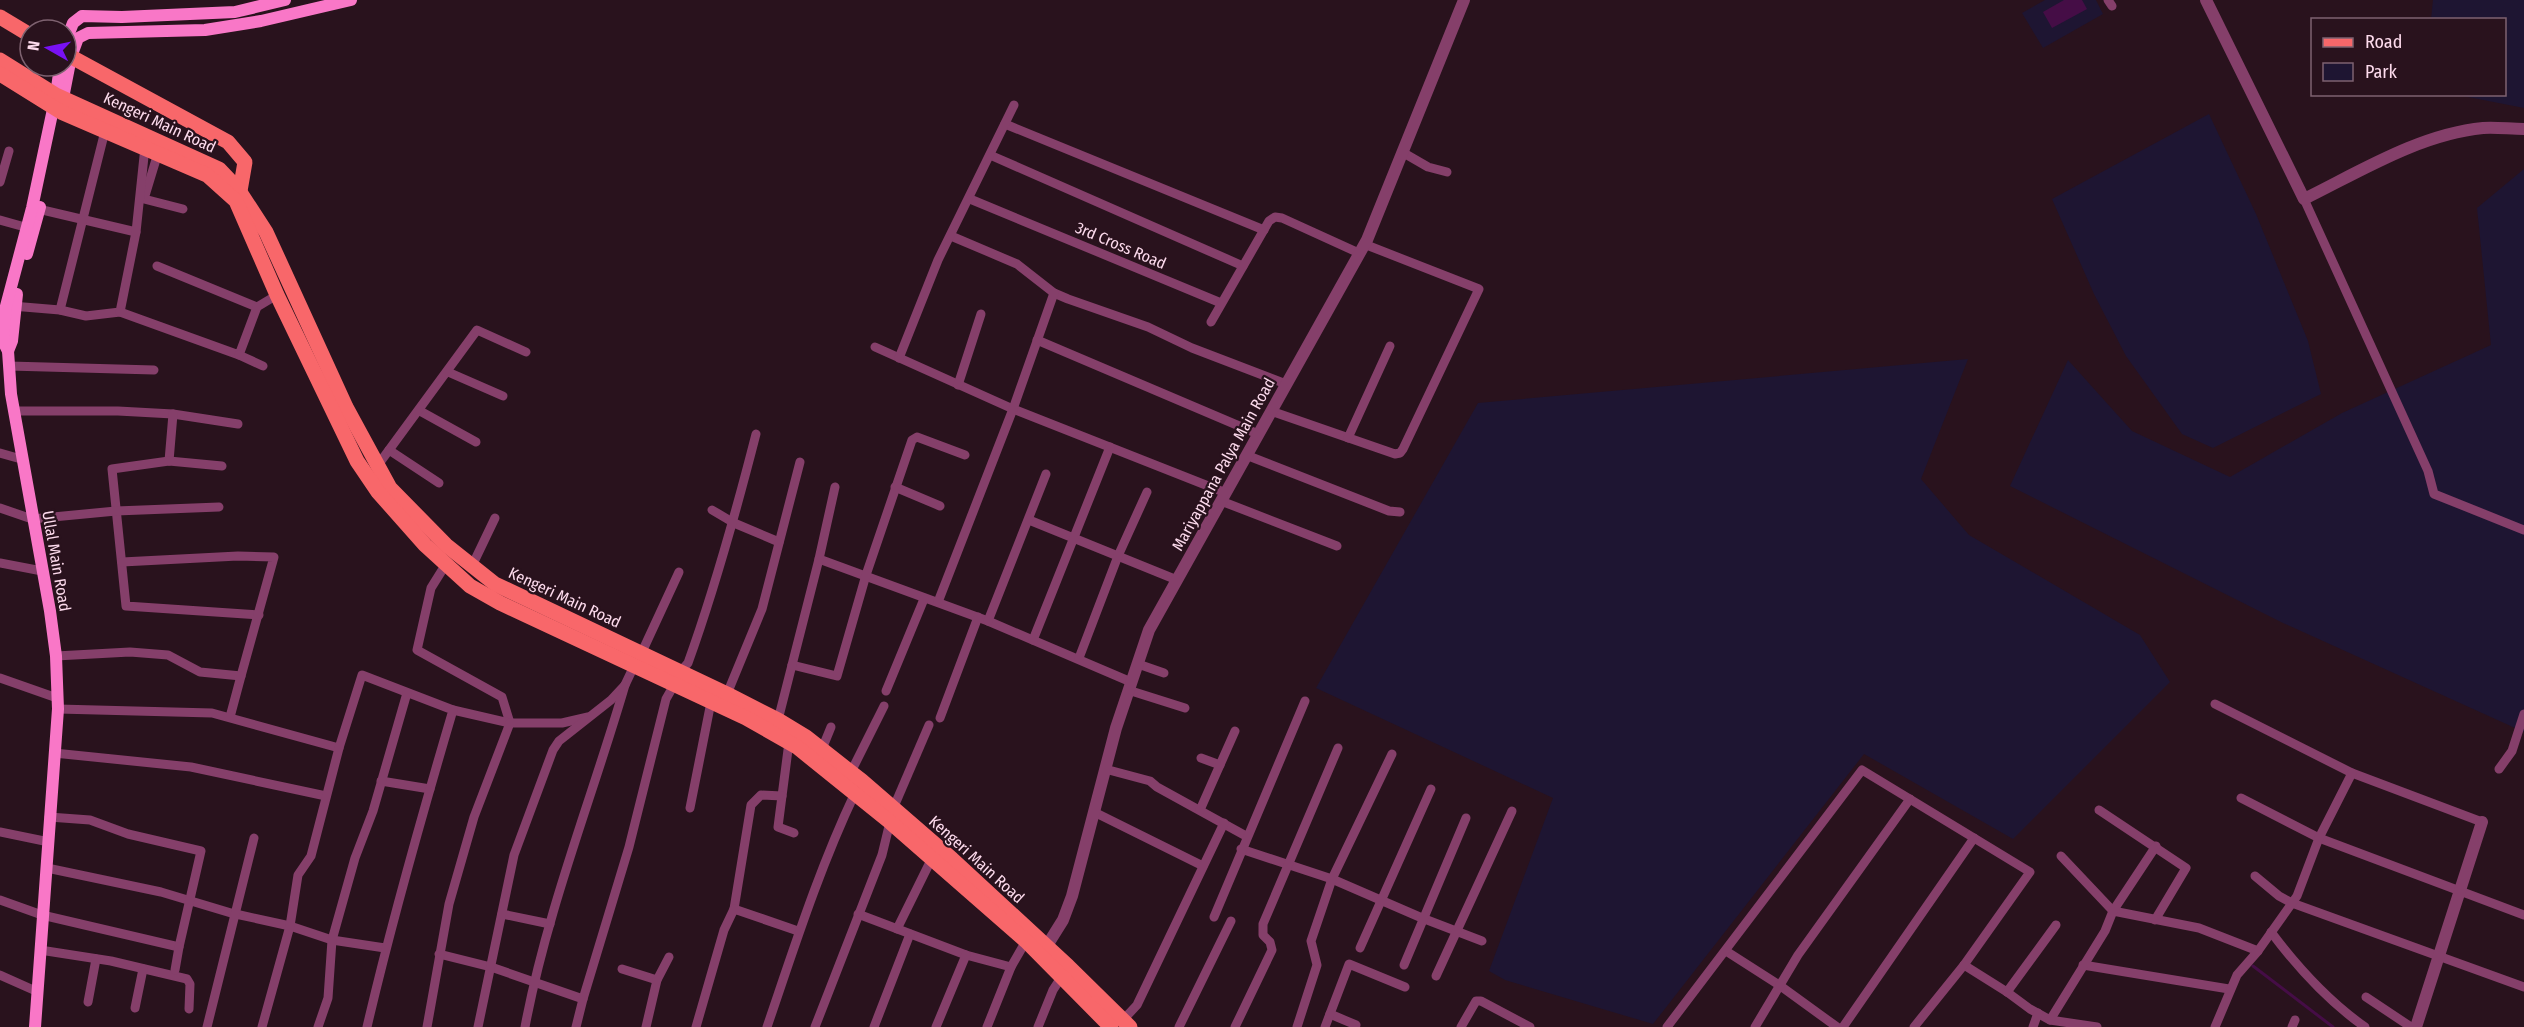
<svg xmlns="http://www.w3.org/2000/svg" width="2524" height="1027" font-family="'Fira Sans Condensed',sans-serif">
	<rect width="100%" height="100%" fill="#29121d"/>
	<g fill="#1e1532">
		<polygon points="2045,0 2096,0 2103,14 2043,48 2022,13"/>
		<polygon points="2433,0 2524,0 2524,108 2458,95 2504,94 2504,20 2431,19"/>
		<polygon points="2209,114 2256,214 2308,341 2321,394 2213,448 2182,434 2126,356 2094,294 2052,199"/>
		<polygon points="2524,169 2524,732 2283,623 2010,486 2068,360 2132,431 2230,477 2342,413 2491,345 2477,208"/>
		<polygon points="1968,359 1921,479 1969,535 2140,635 2170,682 2013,839 1864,754 1653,1024 1505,980 1489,971 1553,798 1316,688 1478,403"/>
	</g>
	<polygon fill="#450d46" points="2064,0 2082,0 2087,9 2052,28 2043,12"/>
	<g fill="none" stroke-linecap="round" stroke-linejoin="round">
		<polyline stroke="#450d46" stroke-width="3" points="2253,966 2333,1027"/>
		<g stroke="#853f6a" stroke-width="9">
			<polyline points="2108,0 2112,6"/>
			<polyline points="1005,124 1264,230"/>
			<polyline points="1402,152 1428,167 1447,172"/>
			<polyline points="158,153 144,199 183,209"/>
			<polyline points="990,155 1243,266"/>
			<polyline points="0,182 9,151"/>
			<polyline points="970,199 1221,303"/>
			<polyline points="2304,199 2428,471 2434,494 2524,530"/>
			<polyline points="34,208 136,232"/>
			<polyline points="0,220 32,229"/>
			<polyline points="951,236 1017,264 1054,293 1068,299 1148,327 1192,348 1286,384"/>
			<polyline points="157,266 257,307"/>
			<polyline points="12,306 60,310 86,316 120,312 136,232 145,147"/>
			<polyline points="60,310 105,131"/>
			<polyline points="120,312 239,355 257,307 277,295"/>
			<polyline points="1211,322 1269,221 1275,217 1282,218 1359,253"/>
			<polyline points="1037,340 1258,434"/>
			<polyline points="875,347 1013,409 1226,493"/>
			<polyline points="239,355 263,366"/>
			<polyline points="899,358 938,260 1014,105"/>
			<polyline points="9,366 154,370"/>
			<polyline points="448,372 503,396"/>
			<polyline points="958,385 981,314"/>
			<polyline points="14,411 118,411 173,414 238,424"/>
			<polyline points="420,411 476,442"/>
			<polyline points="1271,411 1395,454 1400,453 1403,449 1479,289 1364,244"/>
			<polyline points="1348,438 1390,346"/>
			<polyline points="389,450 439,483"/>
			<polyline points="0,453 21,459"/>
			<polyline points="1246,455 1389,511 1400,512"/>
			<polyline points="169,461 173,414"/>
			<polyline points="378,465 477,330 526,352"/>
			<polyline points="222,466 169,461 112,469 126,606 259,615"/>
			<polyline points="895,487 940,506"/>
			<polyline points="1221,501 1337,546"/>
			<polyline points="0,508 32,519 116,511 219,507"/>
			<polyline points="712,510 734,523 779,542"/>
			<polyline points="1029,520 1177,580"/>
			<polyline points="819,559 988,621 1131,682"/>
			<polyline points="122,562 238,556 274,557 241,676"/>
			<polyline points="0,563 42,571"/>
			<polyline points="446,564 431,588 417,650 502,697 510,723"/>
			<polyline points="472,566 495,518"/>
			<polyline points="938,602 1013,409 1054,293"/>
			<polyline points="988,621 1046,474"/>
			<polyline points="1033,640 1110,447"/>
			<polyline points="642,652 679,572"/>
			<polyline points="56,656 130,652 168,655 200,672 241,676 230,717"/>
			<polyline points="1079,658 1118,556 1147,492"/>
			<polyline points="1138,664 1164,673"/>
			<polyline points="792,665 837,676 866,575 912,440 917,437 965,455"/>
			<path d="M680,672L688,663C715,588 736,512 756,434"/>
			<polyline points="0,678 57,698"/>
			<polyline points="1128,690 1185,708"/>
			<polyline points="886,691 924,599"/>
			<polyline points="727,694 762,609 800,462"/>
			<polyline points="2215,704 2352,773 2482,822"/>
			<polyline points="58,709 212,713 339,748"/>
			<polyline points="453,710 510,723"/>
			<polyline points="940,718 978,617"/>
			<polyline points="778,720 819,559 835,487"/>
			<polyline points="789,742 778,827 794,833"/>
			<polyline points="822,749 831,727"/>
			<polyline points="54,753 191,767 326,796"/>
			<polyline points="1201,758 1220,765"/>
			<polyline points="1105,769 1150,781 1157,787 1246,836"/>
			<polyline points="2499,769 2512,751 2524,714"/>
			<polyline points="851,772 884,706"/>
			<polyline points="381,781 430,789"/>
			<polyline points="2241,798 2319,838 2524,915"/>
			<polyline points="690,808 711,702"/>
			<polyline points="893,809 929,725"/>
			<polyline points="1200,810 1235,731"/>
			<polyline points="2099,810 2186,868 2155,920"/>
			<polyline points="1094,812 1203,866"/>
			<polyline points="0,832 49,842"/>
			<polyline points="1241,849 1332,879 1422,918 1482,941"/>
			<polyline points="2061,856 2113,911 2199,928 2258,951"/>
			<polyline points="47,868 161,892 231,913 290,926 332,940 385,948"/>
			<polyline points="2255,876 2279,896 2292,903 2524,987"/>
			<polyline points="0,900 42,915 179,947 201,851 128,834 90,820 49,817"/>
			<polyline points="734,909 751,805 761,795 782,796"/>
			<polyline points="502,914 550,924"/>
			<polyline points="858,914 966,955 1011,967"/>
			<polyline points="1214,917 1305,701"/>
			<polyline points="897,929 932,858"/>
			<path d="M2271,932C2298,968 2328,1001 2365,1027"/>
			<polyline points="1360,948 1431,789"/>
			<polyline points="40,950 111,961 187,979 190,984 189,1009"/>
			<polyline points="1726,951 1779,985 1837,1027"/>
			<polyline points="439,954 491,967 583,999"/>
			<polyline points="1404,965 1466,818"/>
			<polyline points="1964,965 2007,992 2030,1009 2050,1020 2097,1027"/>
			<polyline points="2083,965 2229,989"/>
			<polyline points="622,969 657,980"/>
			<polyline points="175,970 179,947"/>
			<polyline points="0,975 38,992"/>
			<polyline points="1436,976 1512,811"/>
			<polyline points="2007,992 2056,925"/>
			<polyline points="2366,997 2411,1027"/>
			<polyline points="88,1002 96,959"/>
			<polyline points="135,1008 143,969"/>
			<polyline points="1330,1014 1356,1025"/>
			<polyline points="1123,1020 1137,1005 1224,823"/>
			<polyline points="2050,1020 2105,931 2113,911 2156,846"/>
			<polyline points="207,1027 254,838"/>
			<path d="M262,1027L290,926L298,875L311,856L339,748L362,675L453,710C422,815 392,920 367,1027"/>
			<polyline points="318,1027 328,998 332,940 355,858 373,811 407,693"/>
			<polyline points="427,1027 449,904 474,817 510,723 562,723 588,717"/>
			<polyline points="478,1027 514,855 553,750 559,741 611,700 625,685"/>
			<path d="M525,1027C547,910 592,798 625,685L634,666"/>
			<polyline points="576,1027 583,999 629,847 666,699 674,685"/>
			<polyline points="646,1027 657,980 669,957"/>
			<polyline points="696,1027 724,930 734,909 798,931"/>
			<path d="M767,1027C794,948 819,869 855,793"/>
			<polyline points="815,1027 882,855 890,822"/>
			<polyline points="874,1027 910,934"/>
			<polyline points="936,1027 966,955"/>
			<polyline points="987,1027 1011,967 1026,941"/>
			<polyline points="1038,1027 1053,990 1064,973"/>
			<polyline points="1179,1027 1231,921"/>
			<polyline points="1235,1027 1272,950 1270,942 1263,935 1263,924 1338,748"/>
			<polyline points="1297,1027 1317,965 1311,941 1332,879 1392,754"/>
			<polyline points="1325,1027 1349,964 1405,987"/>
			<polyline points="1461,1027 1476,1001 1481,1001 1530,1027"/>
			<polyline points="1667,1027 1862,770 2030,872 1964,965 1914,1027"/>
			<polyline points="1755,1027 1798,955 1910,799"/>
			<polyline points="1843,1027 1974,838"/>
			<polyline points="2033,1027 2038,1013"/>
			<polyline points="2215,1027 2237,975 2258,951 2297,896 2319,838 2352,773"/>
			<polyline points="2292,1027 2295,1020"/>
		</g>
		<g stroke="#853f6a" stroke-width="12">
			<path d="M2206,0L2304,199C2359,172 2420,134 2483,128C2496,127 2510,129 2524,129"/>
			<polyline points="1043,952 1063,920 1072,896 1116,728 1149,630 1367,240 1464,0"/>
			<polyline points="2416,1027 2482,822"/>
		</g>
		<g stroke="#f977c7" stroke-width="12">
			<polyline points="66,41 73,23 82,16 122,17 235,12 285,0"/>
			<polyline points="63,98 71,57 78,38 88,33 205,30 261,21 351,0"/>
			<polyline points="27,254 40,207"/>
			<polyline points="8,351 12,341 17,294"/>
			<polyline points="35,1027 58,709 56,656 50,611 11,394 8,351 3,341 6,306 32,208 56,95 60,66"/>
		</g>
		<g stroke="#f8676a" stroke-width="15">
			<polyline points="0,17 30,35"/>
			<polyline points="66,54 228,142 245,162 240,191 235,194"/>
			<polyline points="0,60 56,95 219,169 238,189 266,232 346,407 390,488 446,545 495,584 727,694 778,720 806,737 862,781 952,859 1068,966 1130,1027"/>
			<polyline points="0,74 61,112 207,175 236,201 277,295 357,461 378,492 425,545 470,586 500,603 746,718 797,747 890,822 1026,941 1111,1027"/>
		</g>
	</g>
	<g text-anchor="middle" stroke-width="4.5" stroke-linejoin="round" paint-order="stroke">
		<g font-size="16" fill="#fddbed" stroke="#29121d">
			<text transform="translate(160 122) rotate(25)" y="6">Kengeri Main Road</text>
			<text transform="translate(1121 245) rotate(23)" y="6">3rd Cross Road</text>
			<text transform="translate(1223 464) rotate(-61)" y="6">Mariyappana Palya Main Road</text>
			<text transform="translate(57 561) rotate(80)" y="6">Ullal Main Road</text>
			<text transform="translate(565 597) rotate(25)" y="6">Kengeri Main Road</text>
			<text transform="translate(977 859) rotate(42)" y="6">Kengeri Main Road</text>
		</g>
	</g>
	<rect x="2311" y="18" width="195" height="78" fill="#29121d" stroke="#7e6270" stroke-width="1.5"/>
	<rect x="2323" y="38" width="30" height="9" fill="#f8676a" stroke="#7e6270" stroke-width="1.5"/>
	<text x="2365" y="48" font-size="18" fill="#fddbed">Road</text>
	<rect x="2323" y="63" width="30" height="18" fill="#1e1532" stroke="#7e6270" stroke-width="1.5"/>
	<text x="2365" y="78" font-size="18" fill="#fddbed">Park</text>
	<g transform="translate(48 48) rotate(279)"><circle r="28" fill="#29121d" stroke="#7e6270" stroke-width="1.5"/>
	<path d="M0-4.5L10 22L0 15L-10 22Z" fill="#7811f4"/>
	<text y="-9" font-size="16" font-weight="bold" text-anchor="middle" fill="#fddbed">N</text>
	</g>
</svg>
